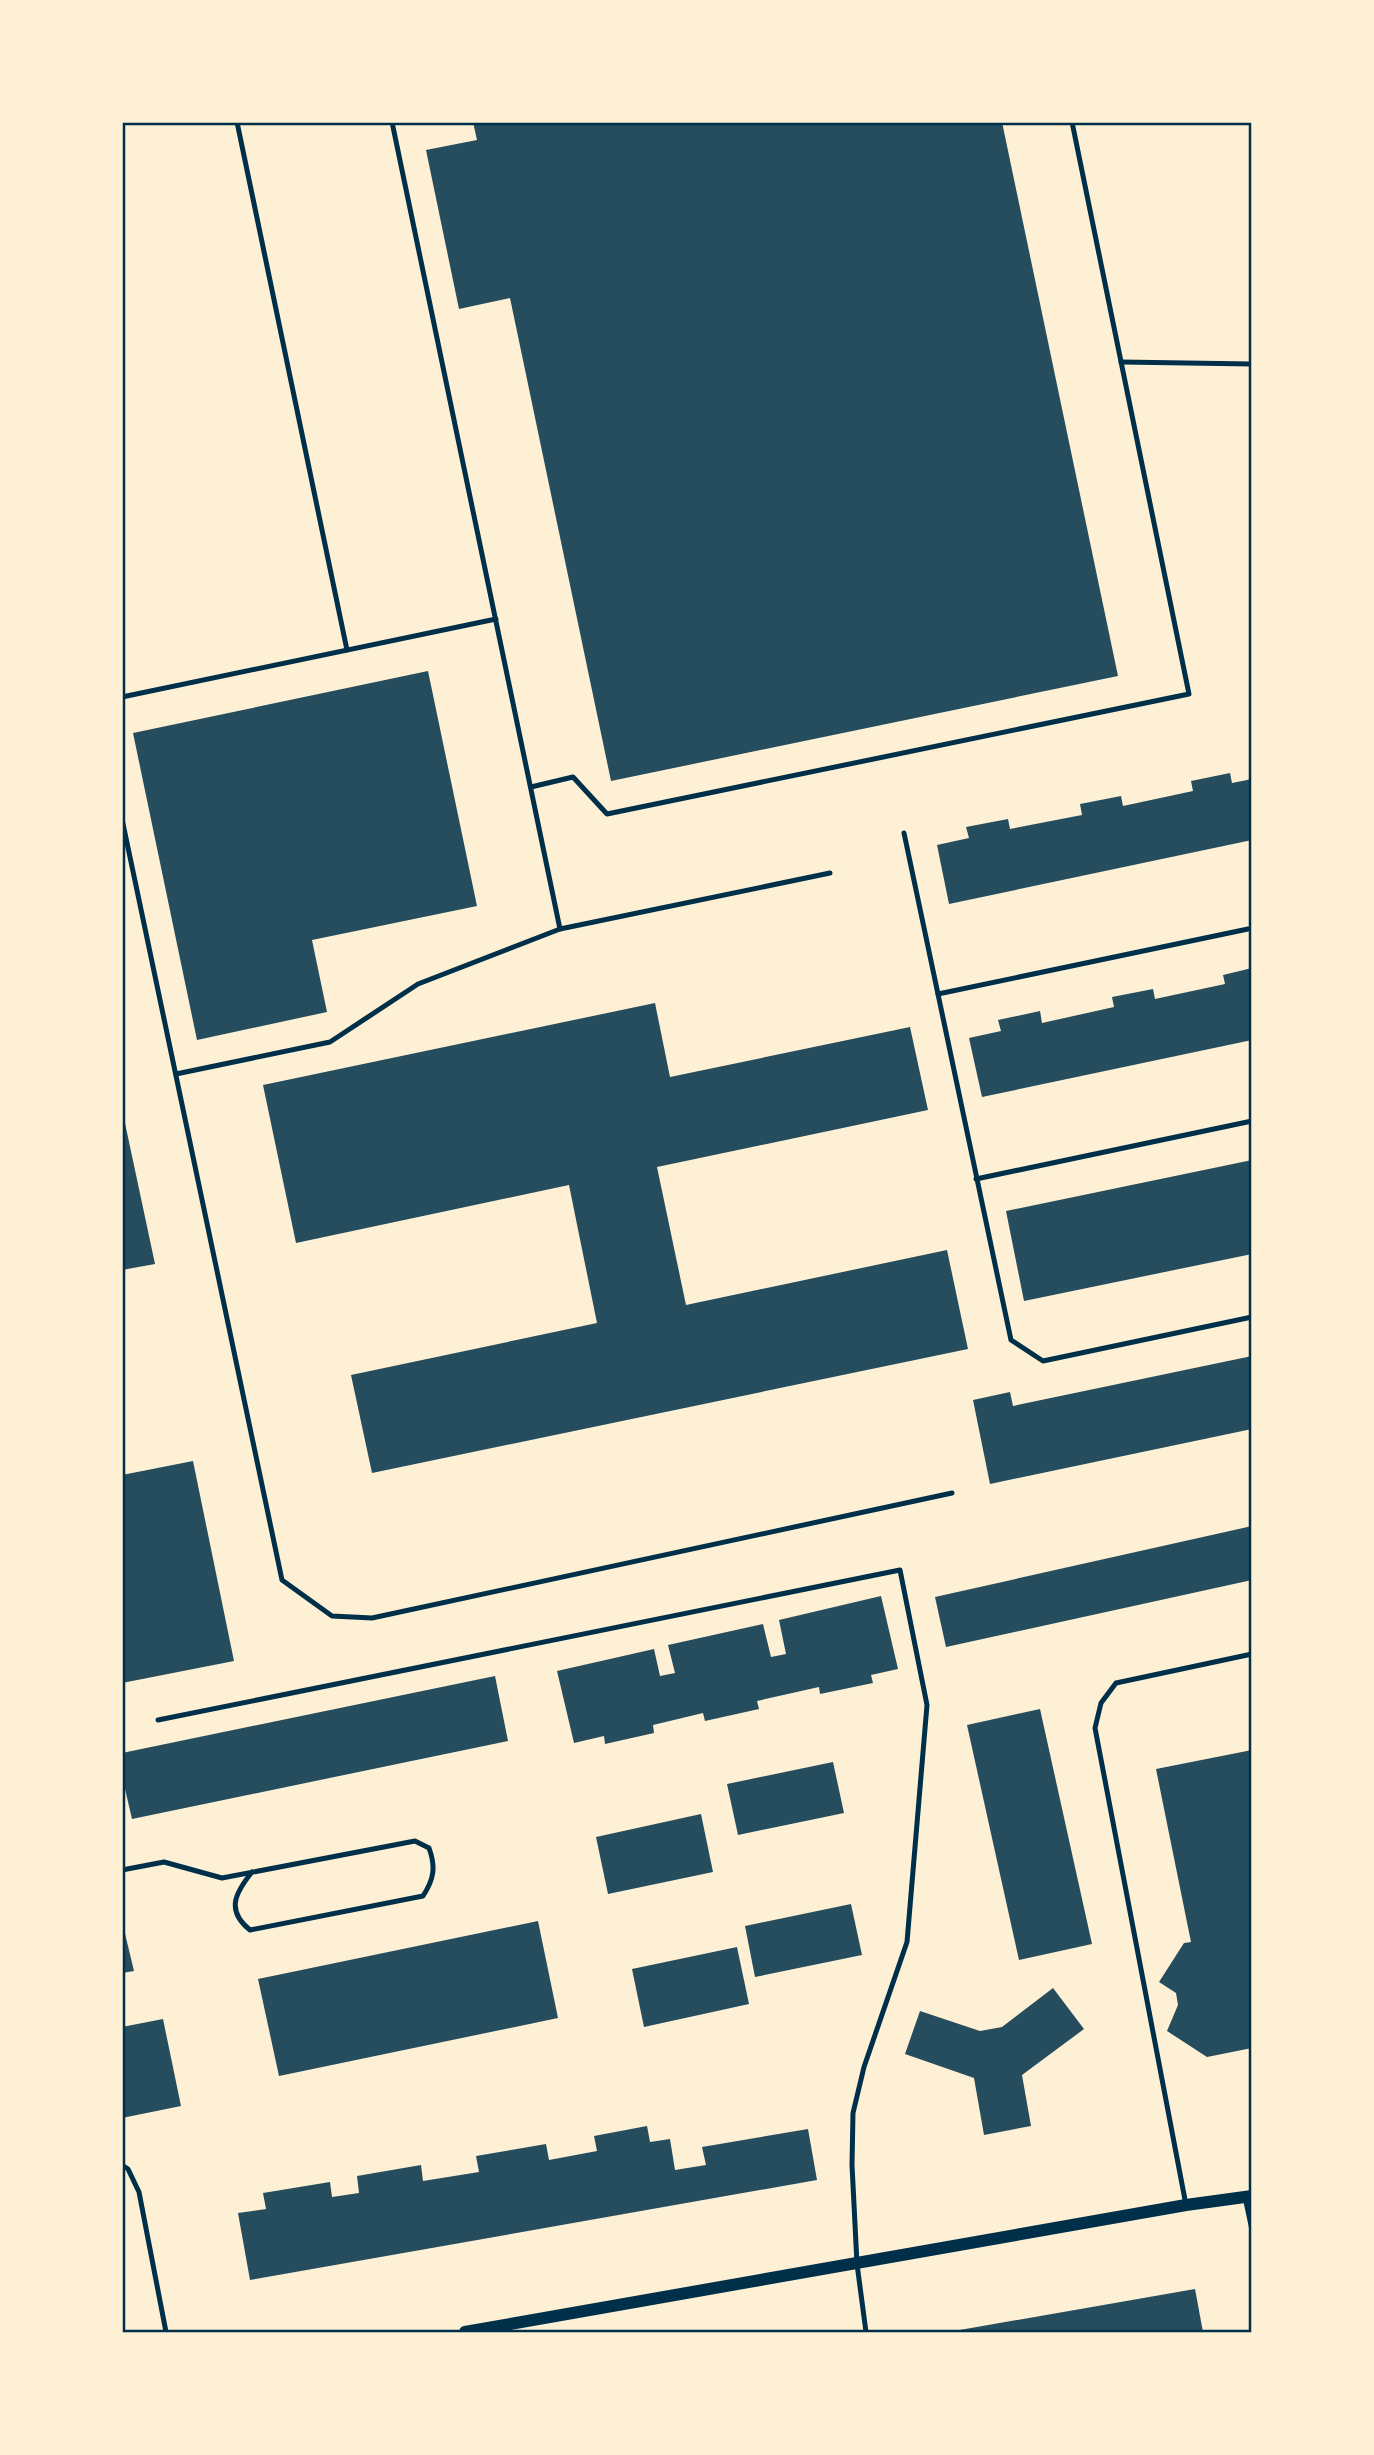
<svg xmlns="http://www.w3.org/2000/svg" width="1374" height="2455" font-family="Karla,sans-serif">
	<rect width="100%" height="100%" fill="#fdf0d5"/>
	<g fill="#264d5e">
		<polygon points="473,122 1002,122 1118,676 611,781 510,298 459,309 426,150 477,140"/>
		<polygon points="428,671 477,906 312,940 327,1012 197,1040 133,733"/>
		<polygon points="1230,773 1232,783 1252,779 1252,840 949,904 937,845 969,838 966,827 1008,819 1010,829 1082,815 1080,804 1121,796 1123,806 1193,791 1191,781"/>
		<polygon points="1252,968 1252,1040 982,1097 969,1038 1001,1031 998,1020 1040,1011 1042,1023 1114,1007 1112,997 1153,989 1155,999 1225,984 1223,975"/>
		<polygon points="655,1003 670,1077 910,1027 928,1110 657,1167 686,1305 947,1250 968,1349 372,1473 351,1375 597,1323 569,1185 296,1243 263,1085"/>
		<polygon points="122,1109 155,1264 122,1270"/>
		<polygon points="1252,1160 1252,1254 1024,1301 1006,1211"/>
		<polygon points="1252,1356 1252,1429 990,1484 973,1400 1010,1392 1013,1406"/>
		<polygon points="193,1461 234,1661 122,1683 122,1475"/>
		<polygon points="1252,1526 1252,1580 946,1647 935,1597"/>
		<polygon points="881,1596 898,1669 871,1675 873,1683 820,1694 819,1687 757,1701 759,1709 705,1721 703,1713 653,1725 654,1733 605,1744 604,1736 574,1743 557,1671 654,1649 660,1676 675,1673 668,1645 763,1624 771,1657 786,1654 779,1620"/>
		<polygon points="495,1676 508,1741 132,1819 122,1776 122,1753"/>
		<polygon points="1040,1709 1092,1944 1019,1960 967,1725"/>
		<polygon points="1252,1750 1252,2048 1207,2057 1167,2031 1178,2005 1176,1993 1159,1982 1184,1943 1191,1942 1156,1769"/>
		<polygon points="833,1762 844,1813 738,1835 727,1784"/>
		<polygon points="701,1814 713,1872 608,1894 596,1837"/>
		<polygon points="851,1904 862,1955 755,1977 745,1926"/>
		<polygon points="122,1921 134,1971 122,1973"/>
		<polygon points="538,1921 558,2018 279,2076 258,1979"/>
		<polygon points="737,1947 749,2004 644,2027 632,1969"/>
		<polygon points="1053,1988 1084,2029 1022,2075 1031,2126 984,2135 974,2078 905,2054 920,2011 980,2031 1002,2027"/>
		<polygon points="163,2019 181,2106 122,2118 122,2027"/>
		<polygon points="647,2126 650,2142 670,2139 675,2170 706,2165 702,2147 808,2129 817,2180 250,2280 238,2213 266,2209 263,2193 330,2182 332,2197 359,2193 357,2176 421,2165 423,2181 479,2172 476,2156 546,2144 549,2160 597,2151 594,2136"/>
		<polygon points="1195,2289 1203,2332 954,2332 954,2331"/>
	</g>
	<g fill="none" stroke-linecap="round" stroke-linejoin="round">
		<g stroke="#003049" stroke-width="5">
			<polyline points="237,122 347,650"/>
			<polyline points="392,122 560,929 830,873"/>
			<polyline points="1121,362 1252,364"/>
			<polyline points="122,697 496,619"/>
			<polyline points="531,787 573,777 607,814 1189,694 1072,122"/>
			<polyline points="122,819 282,1580 332,1616 372,1618 952,1493"/>
			<polyline points="904,833 1011,1340 1043,1361 1252,1317"/>
			<polyline points="938,994 1248,929"/>
			<polyline points="176,1074 330,1042 418,984 560,929"/>
			<polyline points="976,1179 1252,1121"/>
			<polyline points="158,1720 900,1570 927,1705 907,1942 864,2067 853,2113 852,2165 857,2264 866,2332"/>
			<path d="M122,1870L164,1862L222,1878L415,1841L429,1848C436,1867 434,1879 423,1896L250,1930C225,1910 236,1892 252,1872"/>
			<polyline points="122,2165 128,2169 139,2192 166,2332"/>
			<polyline points="1245,2197 1252,2230"/>
			<polyline points="1186,2205 1095,1728 1101,1703 1116,1683 1252,1654"/>
		</g>
		<polyline stroke="#003049" stroke-width="12" points="465,2332 1186,2205 1252,2196"/>
	</g>
	<rect width="1374" height="2455" fill="none" stroke="#fdf0d5" stroke-width="248"/>
	<rect x="124" y="124" width="1126" height="2207" fill="none" stroke="#003049" stroke-width="2.5"/>
</svg>
